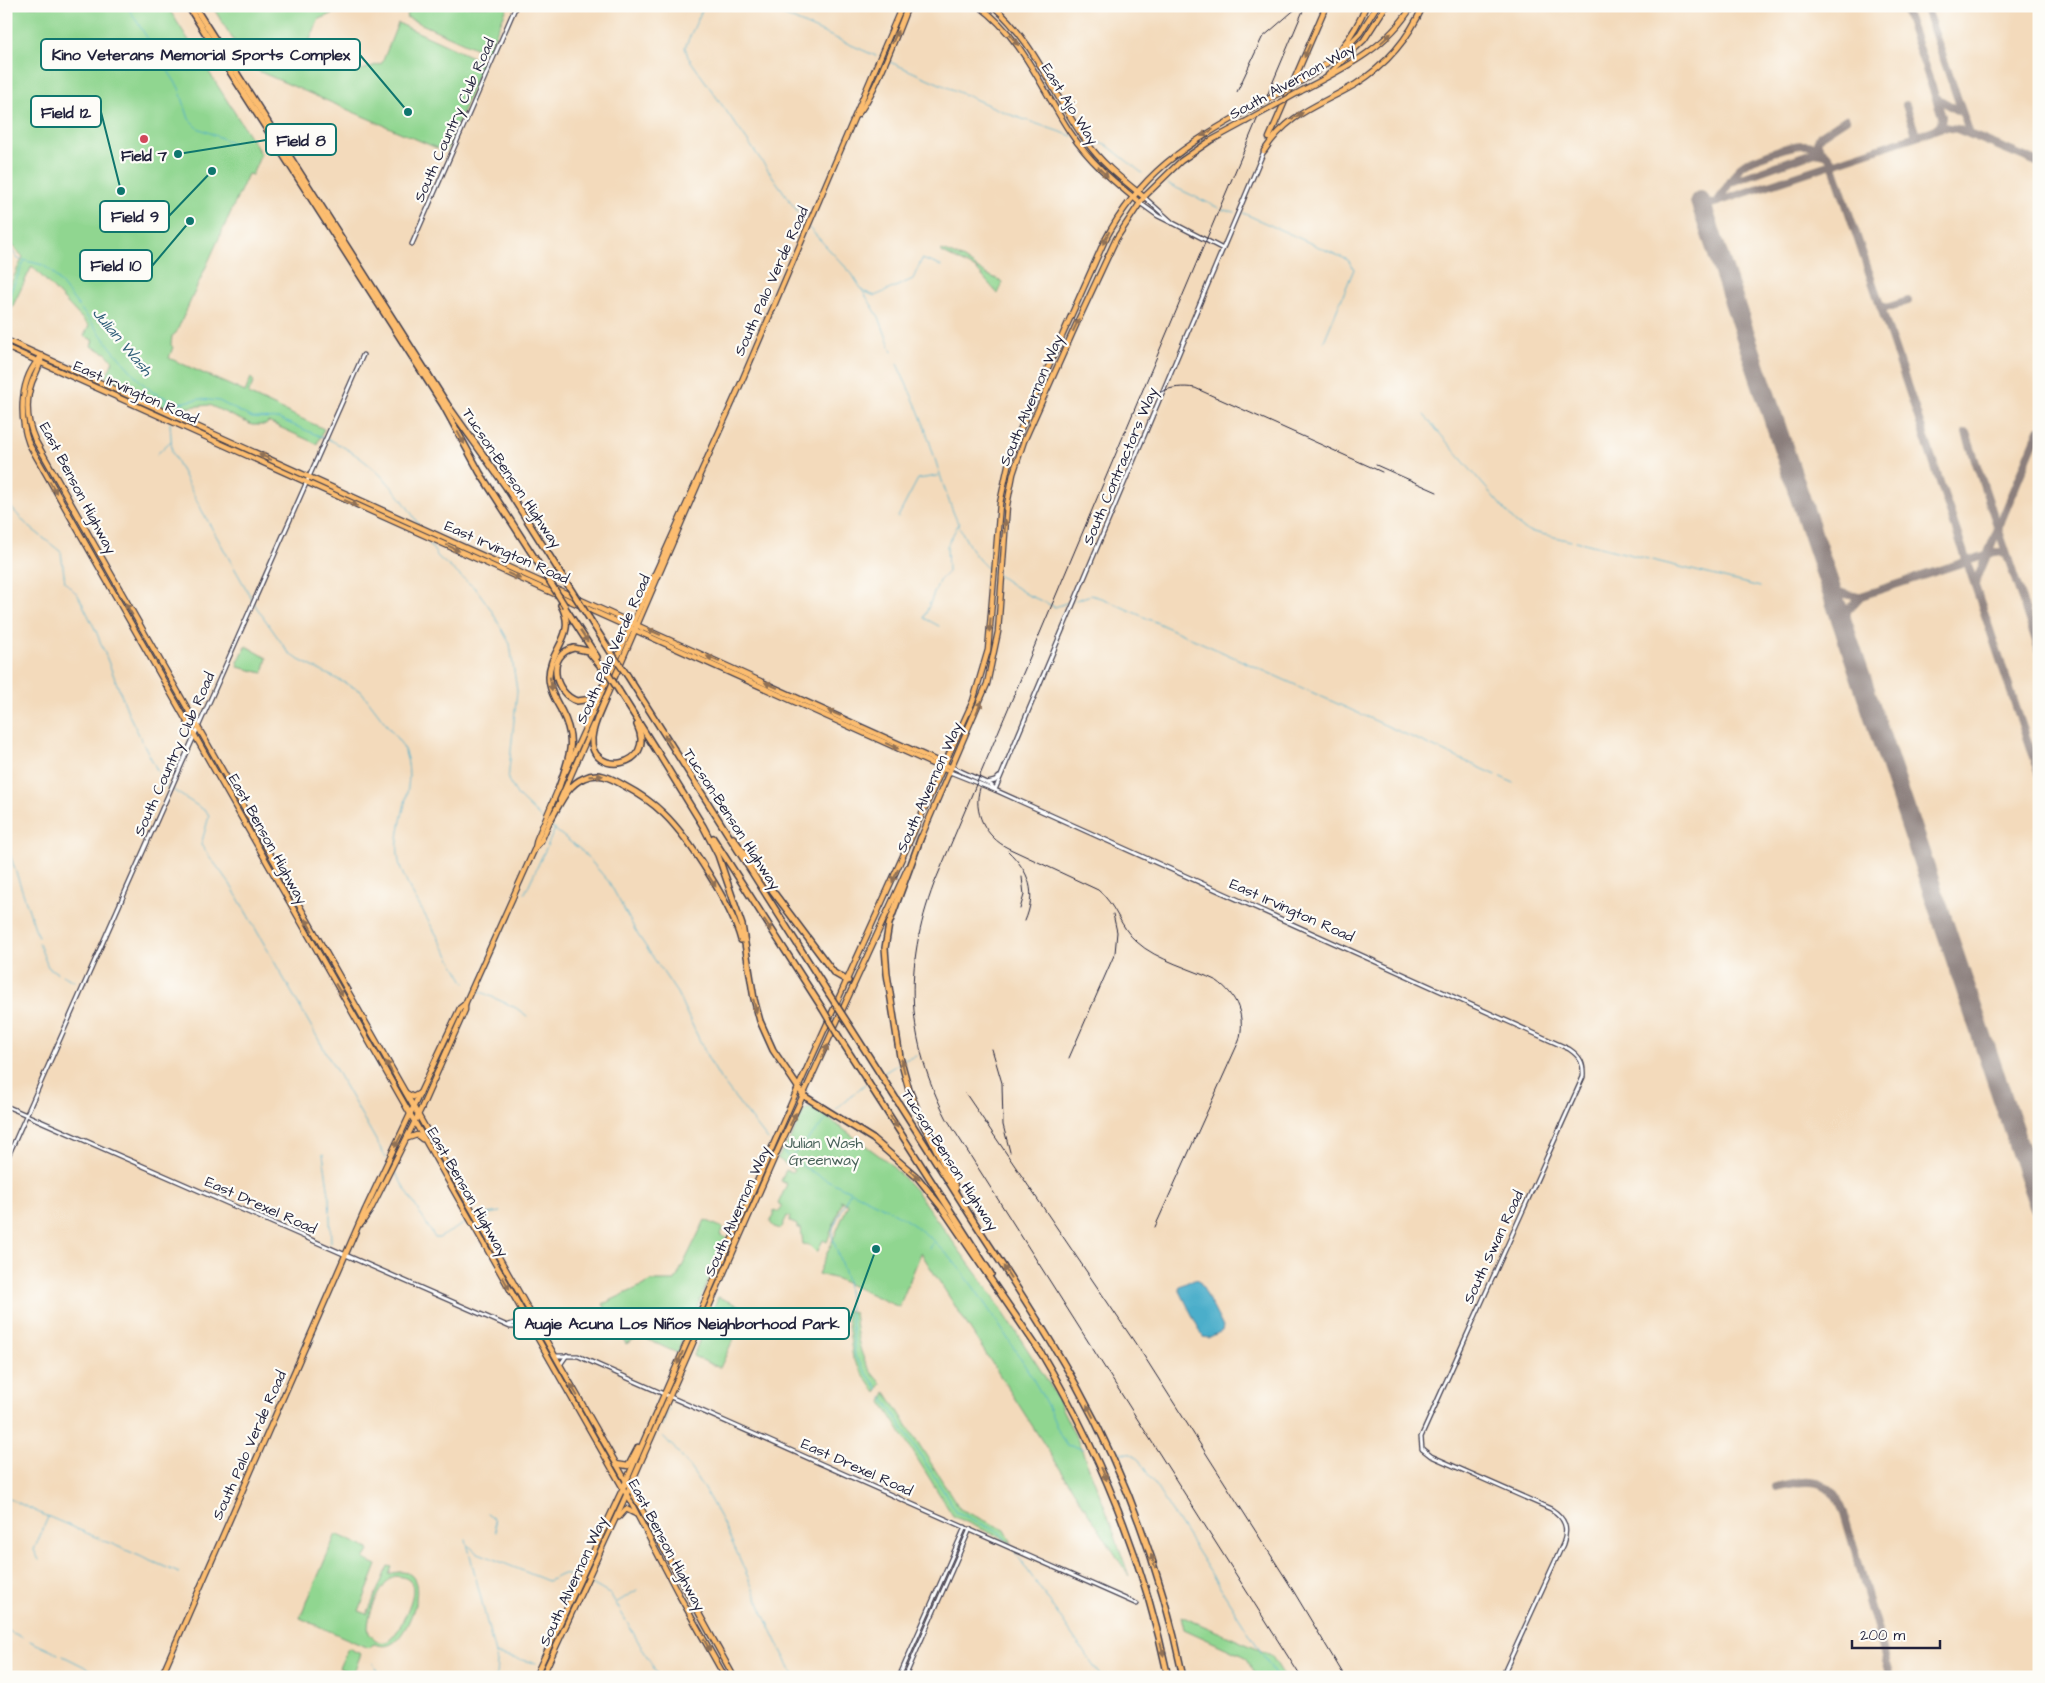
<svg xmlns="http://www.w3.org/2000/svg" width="2045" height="1683" font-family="'Architects Daughter',sans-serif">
	<rect width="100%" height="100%" fill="#fdfcf7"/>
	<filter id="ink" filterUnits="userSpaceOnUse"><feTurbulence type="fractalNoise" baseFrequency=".02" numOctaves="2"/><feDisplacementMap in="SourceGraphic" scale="10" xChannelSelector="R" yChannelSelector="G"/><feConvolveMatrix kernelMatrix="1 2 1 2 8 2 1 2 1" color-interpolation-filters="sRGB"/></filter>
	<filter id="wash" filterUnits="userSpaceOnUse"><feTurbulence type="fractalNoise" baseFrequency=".0096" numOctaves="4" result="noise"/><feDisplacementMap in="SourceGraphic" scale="20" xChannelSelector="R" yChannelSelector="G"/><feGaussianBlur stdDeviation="1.12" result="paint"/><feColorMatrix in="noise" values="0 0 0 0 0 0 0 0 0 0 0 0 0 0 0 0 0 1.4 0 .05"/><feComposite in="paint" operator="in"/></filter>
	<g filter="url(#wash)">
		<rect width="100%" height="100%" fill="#f3dabb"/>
		<g fill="#90d690" stroke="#597c66" fill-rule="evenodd">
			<polygon points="6,6 167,6 261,154 252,175 248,174 176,333 172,336 171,345 173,347 169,358 245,392 251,378 254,381 248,394 324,429 317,444 268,422 266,425 252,425 209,405 170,409 106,377 113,361 106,353 91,346 93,340 84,336 89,326 32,266 6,320 6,293 23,257 6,238"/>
			<polygon points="212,6 352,6 319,19 309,42 329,51 325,61 353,73 382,63 398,23 483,62 446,152 251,68"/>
			<polygon points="412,6 508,6 488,51 484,52 406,17"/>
			<polygon points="942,250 964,259 986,274 1003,282 998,294 976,269 941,252"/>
			<polygon points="246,646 267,658 263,673 238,667 238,662"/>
			<polygon points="813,1107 888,1162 915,1190 992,1295 1049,1383 1079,1443 1105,1508 1129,1576 921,1253 899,1307 837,1279 818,1274 848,1205 839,1199 842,1202 827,1242 823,1240 817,1253 809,1245 803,1244 801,1228 797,1228 797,1225 789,1221 790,1217 787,1216 781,1229 774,1227 770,1222 774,1216 774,1210 779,1212 782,1206 778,1204 787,1184 781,1181 786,1170 792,1172 794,1170 777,1158 792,1136 804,1110"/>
			<polygon points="705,1220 723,1228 720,1235 727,1238 677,1353 640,1336 626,1344 603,1304 652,1281 675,1281"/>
			<polygon points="718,1297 747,1309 720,1368 693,1356"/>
			<path d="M846,1310L854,1312C857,1338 860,1364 881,1383L876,1393L853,1359Z"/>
			<polygon points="886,1392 960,1509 1005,1530 1012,1543 953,1516 882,1402"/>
			<path d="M336,1534L367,1548L369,1551L364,1559L377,1565L359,1611L367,1614L388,1566L392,1567L389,1574C437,1559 412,1631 393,1643C387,1647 381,1646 374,1644L368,1648L300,1618ZM395,1576C422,1577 412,1599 406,1614C399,1629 387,1657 369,1633C364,1619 382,1581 395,1576Z"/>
			<polygon points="1181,1616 1271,1655 1285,1677 1257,1677 1245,1657 1184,1629"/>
			<polygon points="348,1648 361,1654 353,1674 339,1668"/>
		</g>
		<polygon fill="#4baeca" stroke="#366882" points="1194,1279 1199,1280 1223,1327 1222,1331 1208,1338 1203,1337 1179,1289 1180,1286"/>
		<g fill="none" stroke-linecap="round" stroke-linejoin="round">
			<g stroke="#4baeca" stroke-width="1">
				<polyline points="127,6 179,88 189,119 198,128 233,143"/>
				<polyline points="704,6 685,47 688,57 807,225"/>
				<polyline points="763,6 876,56"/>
				<polyline points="890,62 1011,115 1072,136"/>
				<polyline points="1088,139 1108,146 1142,173"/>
				<polyline points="1168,184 1219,208"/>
				<polyline points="1223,210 1235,212"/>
				<polyline points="1243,213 1348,260 1354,269 1324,341"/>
				<polyline points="809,228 852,274 879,317 892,352"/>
				<polyline points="6,242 18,259 43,265 52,272 116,354 141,382 154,393 179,403 200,399 219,401 252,418 279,419 324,438"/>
				<polyline points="865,292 875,296 913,279 922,259 941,266"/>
				<polyline points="6,302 24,262"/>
				<path d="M897,364C905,382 915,401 922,420C937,458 957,552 993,572"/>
				<polyline points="165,397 166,410"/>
				<polyline points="1424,415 1515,522 1525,530 1571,541"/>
				<path d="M170,423L172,452L201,509L257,608L288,652L299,660L361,691L402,745C422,786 391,820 399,862C404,882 416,899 426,917C439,939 452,961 465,983"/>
				<path d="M328,439C367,457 397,487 418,524"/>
				<polyline points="157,454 171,441"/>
				<polyline points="6,502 27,525 61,552 65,582 78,595 96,631 130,717 165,786 170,787"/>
				<polyline points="898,517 918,479 938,476"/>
				<polyline points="426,538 438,557 477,590 490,608 510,644 517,691 508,780 518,796 543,820"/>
				<polyline points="1576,541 1760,587"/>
				<polyline points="996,574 1026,594 1055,607 1072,601"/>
				<polyline points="1076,600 1091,595 1104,599 1514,783"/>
				<polyline points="939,626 924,618 939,581 948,572 947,546 959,523"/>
				<polyline points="173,790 207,812 209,816 201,845 230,884 386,1158"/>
				<polyline points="550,826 582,851 609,882 638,935 677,993 708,1058 721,1080 768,1140"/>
				<polyline points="6,843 38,937"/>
				<polyline points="525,893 555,829"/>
				<polyline points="39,944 48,967 57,973"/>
				<polyline points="62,975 74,981"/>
				<polyline points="477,990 516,1008 527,1016"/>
				<polyline points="904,1060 916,1056"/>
				<polyline points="884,1073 898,1064"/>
				<polyline points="836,1109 865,1084"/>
				<polyline points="6,1122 8,1124"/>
				<path d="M783,1152C824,1186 877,1197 919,1229C954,1255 975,1289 999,1325C1016,1352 1034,1378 1048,1407C1054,1419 1058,1433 1066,1445L1084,1449"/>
				<polyline points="323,1154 329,1194 331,1243"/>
				<polyline points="791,1157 828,1118"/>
				<polyline points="393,1169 435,1238 439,1238 467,1222"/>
				<polyline points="850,1192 833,1228 832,1236 847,1281 855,1357 878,1389"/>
				<polyline points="479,1215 500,1212"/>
				<polyline points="929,1248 934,1241"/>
				<polyline points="883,1397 957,1512 1000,1533 1011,1547"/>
				<polyline points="662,1426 669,1409"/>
				<path d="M663,1436C725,1497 752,1601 795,1677"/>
				<polyline points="1119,1452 1131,1454 1139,1460 1277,1677"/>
				<polyline points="6,1497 48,1517 34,1550 39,1560"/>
				<polyline points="487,1514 494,1519 496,1532"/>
				<polyline points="47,1516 179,1573"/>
				<polyline points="466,1539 497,1662 496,1677"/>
				<polyline points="469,1546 476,1552 548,1581 563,1574 578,1578"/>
				<polyline points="1015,1552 1101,1677"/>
				<polyline points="592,1584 611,1595 659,1677"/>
				<polyline points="616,1603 637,1590"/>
				<polyline points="6,1630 22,1637"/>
				<polyline points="30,1641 58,1654"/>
				<polyline points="495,1654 536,1663"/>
				<polyline points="63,1656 105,1677"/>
				<polyline points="373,1663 380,1677"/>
				<polyline points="552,1670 554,1671"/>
			</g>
			<g stroke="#8a7e7b" stroke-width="8">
				<polyline points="1904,6 1942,116 1941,124 1935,129"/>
				<polyline points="1925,6 1970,134"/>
				<polyline points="1935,97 1961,112"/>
				<polyline points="1906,105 1916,135"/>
				<polyline points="1820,148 1817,142 1820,136 1846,119"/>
				<polyline points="1731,182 1815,152 1826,154"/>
				<path d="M1717,202L1740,167L1747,162C1774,153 1812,130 1831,160L2039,775"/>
				<polyline points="1702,207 1943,127 1957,129 2039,163"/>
				<polyline points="1880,305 1886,308 1908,301"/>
				<polyline points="1966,433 2039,650"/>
				<polyline points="1827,579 1838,592 1858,597 1995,552 2002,552 2007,556"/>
				<polyline points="1975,584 2039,430"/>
				<polyline points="1845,631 1847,611 1860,597"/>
				<path d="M1776,1487C1811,1478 1830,1477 1844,1513L1891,1677"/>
			</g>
			<polyline stroke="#8a7e7b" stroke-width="20" points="1700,201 2039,1206"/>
		</g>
	</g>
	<g filter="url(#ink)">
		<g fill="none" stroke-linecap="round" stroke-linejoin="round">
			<g stroke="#413e4e" stroke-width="5.5">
				<g id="minor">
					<polyline points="1144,197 1173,223 1223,249"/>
					<polyline points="1140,203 1158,216 1172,223"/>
					<polyline points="412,244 516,6"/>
					<polyline points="952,767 991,785 995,789"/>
					<path d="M950,772L995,790L1569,1049C1581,1057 1584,1064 1583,1077L1421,1437L1422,1449L1431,1456L1551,1509C1565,1518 1569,1528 1563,1544L1502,1677"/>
					<polyline points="987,783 995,781 999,777"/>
					<polyline points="995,790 1264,151"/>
					<polyline points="6,1106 510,1327 527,1327 533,1332"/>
					<polyline points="6,1161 363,355"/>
					<polyline points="509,1325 532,1317"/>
					<polyline points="556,1356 578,1356 1137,1604"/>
					<polyline points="560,1365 567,1355"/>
					<polyline points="899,1677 965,1527"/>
					<polyline points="905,1677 970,1529"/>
				</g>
			</g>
			<g stroke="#413e4e" stroke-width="7">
				<g id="major">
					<path d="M979,6C1023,38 1041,88 1070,132C1089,161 1113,181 1139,202"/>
					<path d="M993,6C1036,43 1053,96 1086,141C1101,163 1123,180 1144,197"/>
					<polyline points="1333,61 1360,33 1377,6"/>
					<polyline points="1328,75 1364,40 1386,6"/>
					<path d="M1305,79C1333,63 1354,36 1366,6"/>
					<path d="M1301,91C1343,69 1387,48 1412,6"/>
					<path d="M857,115C873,99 898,31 908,6"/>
					<polyline points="1269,138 1326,6"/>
					<path d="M1264,151C1289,112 1319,106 1356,84C1386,65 1409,38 1423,6"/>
					<polyline points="6,340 948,766"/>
					<polyline points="6,347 946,770"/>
					<path d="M42,356C19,378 19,417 29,444L628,1497L679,1595L725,1677"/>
					<path d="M42,356C40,366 36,373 32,382C25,402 27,422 35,440L626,1481L734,1677"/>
					<polyline points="604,702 700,479"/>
					<polyline points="566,771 738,390 902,6"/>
					<polyline points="560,800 593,725"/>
					<polyline points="920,840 987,684 998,632 1007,505 1013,474 1024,441 1076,325 1116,239 1144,197 1181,161 1210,141 1245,122"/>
					<polyline points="535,848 537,839 559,787"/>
					<polyline points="406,1093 413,1097 420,1093"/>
					<polyline points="408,1138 417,1135 422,1139"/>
					<polyline points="361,1224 370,1211 420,1111 465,1010 465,1004 535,848 541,841 552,816"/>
					<polyline points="616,1464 628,1466 638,1447"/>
					<polyline points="619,1517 626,1509 636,1514"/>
					<polyline points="161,1677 365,1210 460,1008 465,1004"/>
					<path d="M535,1677L628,1477L798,1088L973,701L988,650L1000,503L1009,461L1021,428L1104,242C1140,173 1184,146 1250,109"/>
					<polyline points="542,1677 624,1500 776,1154 908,867"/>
				</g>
			</g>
			<g stroke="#413e4e" stroke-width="8">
				<g id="highway">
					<polyline points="188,6 443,405 480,473 545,574"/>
					<polyline points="194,6 447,404 506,487 568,585"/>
					<polyline points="566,609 597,657"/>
					<polyline points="589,618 610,651"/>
					<path d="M602,668L588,651L574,648C546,654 553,693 577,701L592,699L606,683"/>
					<polyline points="627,675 829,994"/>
					<polyline points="619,691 658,753"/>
					<path d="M605,700C600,712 593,725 592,738C589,778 658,768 637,725"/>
					<polyline points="657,751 703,826 718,855 742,925 754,999 760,1021 773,1050 804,1096 873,1139 918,1178 942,1208 1041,1353"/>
					<path d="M558,790C569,757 578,742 561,710C555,699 549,689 549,677C549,649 578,636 561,605"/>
					<path d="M551,819C560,804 567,785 584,778C598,771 611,778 623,785C638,793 652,802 664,814C689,838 732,906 741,940"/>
					<polyline points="921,837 889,924 885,948 887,974 900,1057 909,1090 924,1126 956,1188"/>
					<polyline points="713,838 822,1008"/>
					<polyline points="733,838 834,973 848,981"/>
					<path d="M849,1025C891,1090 932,1155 973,1220C1008,1274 1044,1327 1075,1383C1126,1475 1162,1574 1183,1677"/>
					<polyline points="839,1037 991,1274"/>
					<path d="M1040,1351C1100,1452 1144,1561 1168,1677"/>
				</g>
			</g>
			<use href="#minor" stroke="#fff" stroke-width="3"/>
			<use href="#major" stroke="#fcbd6f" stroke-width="4.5"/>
			<use href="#highway" stroke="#fcbd6f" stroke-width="5"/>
			<g stroke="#22223b" stroke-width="1">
				<polyline points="1237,92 1262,38 1299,6"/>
				<path d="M1137,414C1150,393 1170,384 1195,388L1382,472"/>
				<polyline points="1376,465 1437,492"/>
				<path d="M980,788C972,812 986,837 1008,848L1098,890C1116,904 1120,928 1137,942C1156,960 1193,969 1217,981C1237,995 1246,1017 1239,1041L1155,1227"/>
				<path d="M1008,851C1030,872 1037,893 1025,921"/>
				<polyline points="1020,909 1024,895 1022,877"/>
				<polyline points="992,1049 1002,1083 1003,1125 1010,1152"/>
				<polyline points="1069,1058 1115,953 1117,932 1113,914"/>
				<polyline points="966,1094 1144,1356 1288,1582 1345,1677"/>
				<path d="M1301,1677L947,1119C906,1040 903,967 934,884L1305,6"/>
			</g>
			<g stroke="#413e4e" stroke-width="7" stroke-linecap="butt">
				<g id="major-bridge">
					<polyline points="1250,109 1305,79"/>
					<polyline points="1245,122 1301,91"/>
				</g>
			</g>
			<g stroke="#413e4e" stroke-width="8" stroke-linecap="butt">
				<g id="highway-bridge">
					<polyline points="545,574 565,606"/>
					<polyline points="568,585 589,618"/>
					<polyline points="610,651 627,675"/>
					<polyline points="603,666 619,691"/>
					<polyline points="829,994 849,1025"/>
					<polyline points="822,1008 839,1037"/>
				</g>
			</g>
			<use href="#major-bridge" stroke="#fcbd6f" stroke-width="4.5"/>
			<use href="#highway-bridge" stroke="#fcbd6f" stroke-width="5"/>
		</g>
		<defs><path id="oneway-solid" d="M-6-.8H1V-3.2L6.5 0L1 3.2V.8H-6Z" transform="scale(1.25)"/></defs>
		<g fill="#8f7055">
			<use href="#oneway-solid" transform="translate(895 37) rotate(-66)"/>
			<use href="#oneway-solid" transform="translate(1386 38) rotate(-43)"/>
			<use href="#oneway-solid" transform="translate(1014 40) rotate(51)"/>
			<use href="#oneway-solid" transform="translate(1307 51) rotate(113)"/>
			<use href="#oneway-solid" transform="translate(1297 116) rotate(-30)"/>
			<use href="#oneway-solid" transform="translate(1207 133) rotate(150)"/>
			<use href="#oneway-solid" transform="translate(1103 172) rotate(44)"/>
			<use href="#oneway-solid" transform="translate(1106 238) rotate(117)"/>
			<use href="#oneway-solid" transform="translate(1076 325) rotate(-65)"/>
			<use href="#oneway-solid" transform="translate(461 438) rotate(61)"/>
			<use href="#oneway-solid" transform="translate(265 457) rotate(-156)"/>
			<use href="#oneway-solid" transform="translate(53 487) rotate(61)"/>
			<use href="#oneway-solid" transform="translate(351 503) rotate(24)"/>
			<use href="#oneway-solid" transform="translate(1005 526) rotate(-86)"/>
			<use href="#oneway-solid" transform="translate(453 548) rotate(25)"/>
			<use href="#oneway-solid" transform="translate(514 576) rotate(24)"/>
			<use href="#oneway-solid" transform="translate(129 609) rotate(-120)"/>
			<use href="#oneway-solid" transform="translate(990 625) rotate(95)"/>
			<use href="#oneway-solid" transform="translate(654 632) rotate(-155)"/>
			<use href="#oneway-solid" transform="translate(584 636) rotate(57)"/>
			<use href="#oneway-solid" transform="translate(713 659) rotate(-156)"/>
			<use href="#oneway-solid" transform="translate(551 684) rotate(80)"/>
			<use href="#oneway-solid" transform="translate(771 685) rotate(-156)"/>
			<use href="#oneway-solid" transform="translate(979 707) rotate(-67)"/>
			<use href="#oneway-solid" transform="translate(834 713) rotate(-156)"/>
			<use href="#oneway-solid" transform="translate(668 741) rotate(-122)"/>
			<use href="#oneway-solid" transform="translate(892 746) rotate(24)"/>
			<use href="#oneway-solid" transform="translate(596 776) rotate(-1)"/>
			<use href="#oneway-solid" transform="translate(895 876) rotate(114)"/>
			<use href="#oneway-solid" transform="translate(712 881) rotate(57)"/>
			<use href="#oneway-solid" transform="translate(309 925) rotate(-119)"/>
			<use href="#oneway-solid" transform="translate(768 925) rotate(57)"/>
			<use href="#oneway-solid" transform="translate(339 990) rotate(60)"/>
			<use href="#oneway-solid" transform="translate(755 1006) rotate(76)"/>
			<use href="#oneway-solid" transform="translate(825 1051) rotate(-65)"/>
			<use href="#oneway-solid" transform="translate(903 1066) rotate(-103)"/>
			<use href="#oneway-solid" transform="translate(389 1067) rotate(-120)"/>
			<use href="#oneway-solid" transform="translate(793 1119) rotate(-64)"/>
			<use href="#oneway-solid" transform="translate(894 1122) rotate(57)"/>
			<use href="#oneway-solid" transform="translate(398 1141) rotate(117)"/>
			<use href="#oneway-solid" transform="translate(915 1175) rotate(46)"/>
			<use href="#oneway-solid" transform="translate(1007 1272) rotate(-122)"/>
			<use href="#oneway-solid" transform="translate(506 1283) rotate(61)"/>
			<use href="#oneway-solid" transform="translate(680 1358) rotate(113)"/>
			<use href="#oneway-solid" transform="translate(574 1390) rotate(-120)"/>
			<use href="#oneway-solid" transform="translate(1090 1411) rotate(-117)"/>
			<use href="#oneway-solid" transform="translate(1104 1474) rotate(67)"/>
			<use href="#oneway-solid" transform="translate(1153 1561) rotate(-108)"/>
			<use href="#oneway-solid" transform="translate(707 1645) rotate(61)"/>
			<use href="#oneway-solid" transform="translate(1162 1649) rotate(77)"/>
		</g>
	</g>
	<circle fill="#d1495b" stroke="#fdfcf7" stroke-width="2" cx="144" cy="139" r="5"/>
	<g text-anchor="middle" stroke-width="4.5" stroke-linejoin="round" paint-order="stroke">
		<g font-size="15" fill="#22223b" stroke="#fdfcf7">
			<text transform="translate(1292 81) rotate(-29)" y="5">South Alvernon Way</text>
			<text transform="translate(1070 104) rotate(58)" y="5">East Ajo Way</text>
			<text transform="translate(454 120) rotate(-66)" y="5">South Country Club Road</text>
			<text transform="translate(771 281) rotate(-66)" y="5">South Palo Verde Road</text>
			<text transform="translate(136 392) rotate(24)" y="5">East Irvington Road</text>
			<text transform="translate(1031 400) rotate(-67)" y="5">South Alvernon Way</text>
			<text transform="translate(1120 466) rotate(-67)" y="5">South Contractors Way</text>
			<text transform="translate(512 478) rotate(56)" y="5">Tucson–Benson Highway</text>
			<text transform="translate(78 488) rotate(62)" y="5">East Benson Highway</text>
			<text transform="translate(507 552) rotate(24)" y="5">East Irvington Road</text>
			<text transform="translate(613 649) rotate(-66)" y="5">South Palo Verde Road</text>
			<text transform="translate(174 754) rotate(-66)" y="5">South Country Club Road</text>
			<text transform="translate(929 787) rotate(-66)" y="5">South Alvernon Way</text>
			<text transform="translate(732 819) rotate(57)" y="5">Tucson–Benson Highway</text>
			<text transform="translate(268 839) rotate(61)" y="5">East Benson Highway</text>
			<text transform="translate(1292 910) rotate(24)" y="5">East Irvington Road</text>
			<text transform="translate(950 1160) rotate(57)" y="5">Tucson–Benson Highway</text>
			<text transform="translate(468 1192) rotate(60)" y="5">East Benson Highway</text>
			<text transform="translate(261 1205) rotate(24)" y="5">East Drexel Road</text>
			<text transform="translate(737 1211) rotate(-66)" y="5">South Alvernon Way</text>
			<text transform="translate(1493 1247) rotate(-65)" y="5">South Swan Road</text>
			<text transform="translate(249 1445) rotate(-66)" y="5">South Palo Verde Road</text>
			<text transform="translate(857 1467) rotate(24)" y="5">East Drexel Road</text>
			<text transform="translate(667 1545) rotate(62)" y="5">East Benson Highway</text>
			<text transform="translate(573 1581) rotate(-65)" y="5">South Alvernon Way</text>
		</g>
		<g font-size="15" font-weight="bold" fill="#22223b" stroke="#fdfcf7">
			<text x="144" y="161">Field 7</text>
		</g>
		<g font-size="15" fill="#486159" stroke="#fdfcf7">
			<text x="824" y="1148">Julian Wash<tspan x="824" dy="17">Greenway</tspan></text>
		</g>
		<g font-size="16" font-style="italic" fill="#34617b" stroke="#fdfcf7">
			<text transform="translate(123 341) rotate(50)" y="6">Julian Wash</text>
		</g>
	</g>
	<path fill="none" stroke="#0f766e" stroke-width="2" d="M408 112L360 55M121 191L101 112M178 154L266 140M212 171L169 216M190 221L152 266M876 1249L849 1323"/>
	<g fill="#0f766e" stroke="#fdfcf7" stroke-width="2">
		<circle cx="408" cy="112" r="5"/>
		<circle cx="121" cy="191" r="5"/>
		<circle cx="178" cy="154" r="5"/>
		<circle cx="212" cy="171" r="5"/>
		<circle cx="190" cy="221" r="5"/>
		<circle cx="876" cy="1249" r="5"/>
	</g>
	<g fill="#fdfcf7" stroke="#0f766e" stroke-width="2">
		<rect x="41" y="39" width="319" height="31" rx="5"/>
		<rect x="31" y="96" width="70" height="31" rx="5"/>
		<rect x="266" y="124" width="70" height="31" rx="5"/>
		<rect x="100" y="201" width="69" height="31" rx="5"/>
		<rect x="80" y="250" width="72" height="31" rx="5"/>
		<rect x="514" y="1308" width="335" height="31" rx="5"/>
	</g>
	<g font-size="16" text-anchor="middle" font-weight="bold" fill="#22223b">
		<text x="201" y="60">Kino Veterans Memorial Sports Complex</text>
		<text x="66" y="118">Field 12</text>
		<text x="301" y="146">Field 8</text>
		<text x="135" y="222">Field 9</text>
		<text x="116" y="271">Field 10</text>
		<text x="682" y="1329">Augie Acuna Los Niños Neighborhood Park</text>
	</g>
	<rect width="2045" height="1683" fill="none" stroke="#fdfcf7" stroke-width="25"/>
	<path d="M1852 1640v8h88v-8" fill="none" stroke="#22223b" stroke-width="2.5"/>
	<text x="1860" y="1640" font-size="15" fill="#22223b" stroke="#fdfcf7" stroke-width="4" paint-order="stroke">200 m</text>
</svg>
